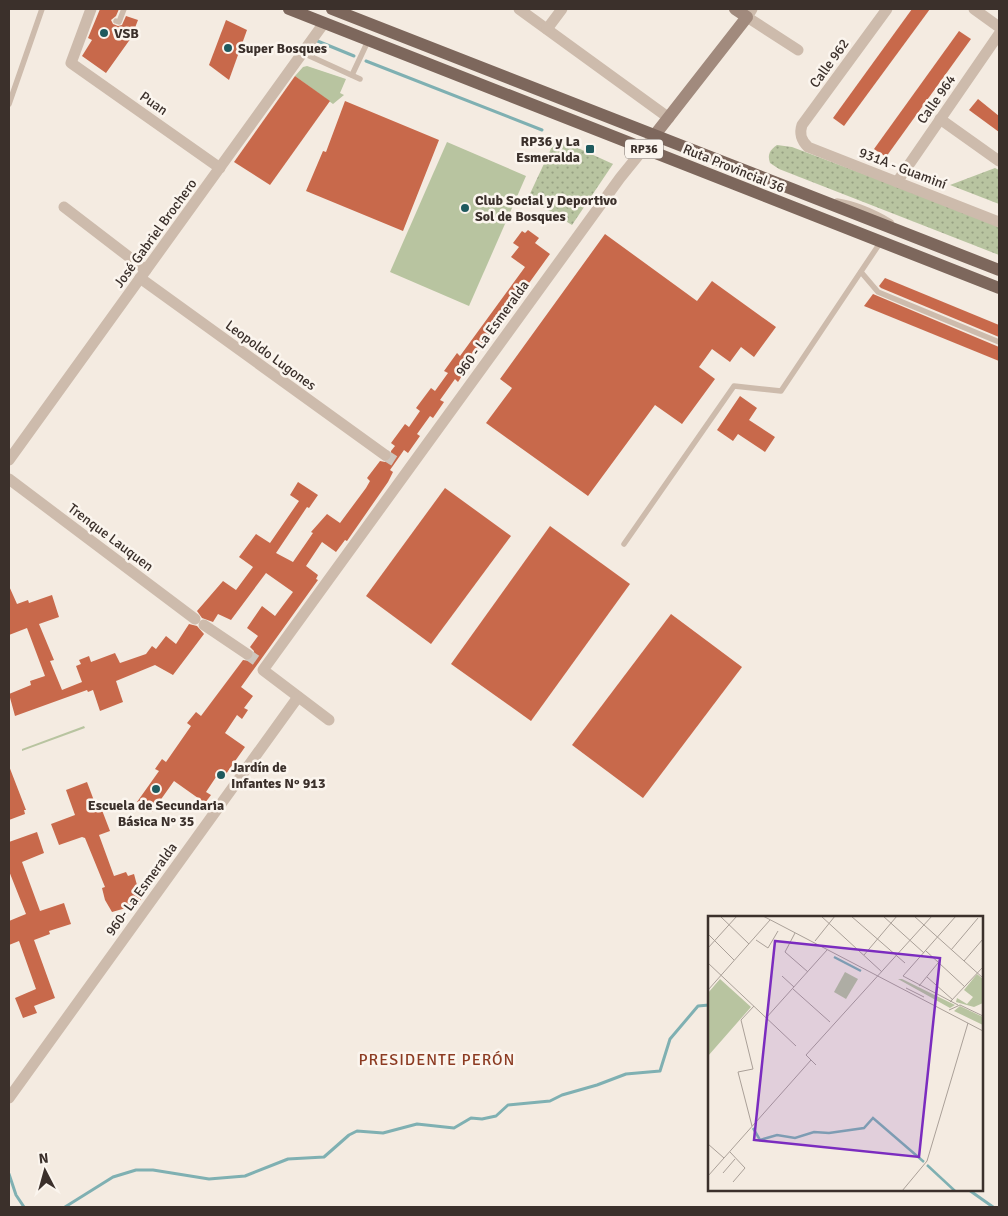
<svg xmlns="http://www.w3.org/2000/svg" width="1008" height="1216" font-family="Signika,sans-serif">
	<defs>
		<pattern id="park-dots" width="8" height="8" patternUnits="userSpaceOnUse" patternTransform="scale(1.25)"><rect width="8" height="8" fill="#b8c4a0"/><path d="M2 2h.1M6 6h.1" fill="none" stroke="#97a083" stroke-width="1.8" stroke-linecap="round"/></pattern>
	</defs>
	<rect width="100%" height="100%" fill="#f4ebe1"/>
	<g fill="#b8c4a0">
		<polygon points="307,66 346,79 340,93 344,95 333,104 295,76 303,67"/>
		<polygon points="447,142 526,176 469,306 390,272"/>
		<polygon points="84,726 85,728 22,751 22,749"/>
	</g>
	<g fill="url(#park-dots)">
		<polygon points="556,138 613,164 572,225 528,198"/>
		<path d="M777,145L792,147L999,225V255L779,169L770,163C767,154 770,150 777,145Z"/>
		<polygon points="995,168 999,170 999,204 950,185"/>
	</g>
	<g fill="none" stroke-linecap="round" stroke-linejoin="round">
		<g stroke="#7fb0b2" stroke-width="3">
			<polyline points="315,40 354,56"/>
			<polyline points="366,61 542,130"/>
			<polyline points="9,1174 16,1195 24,1207"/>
			<polyline points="969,1190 993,1207"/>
			<polyline points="65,1207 113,1177 136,1170 153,1170 209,1179 245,1176 288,1159 324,1157 349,1135 357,1131 383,1133 417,1124 454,1128 471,1118 482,1119 496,1116 508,1105 550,1101 562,1095 597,1085 626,1074 660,1071 670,1039 698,1006 709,1005"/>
		</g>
	</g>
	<g fill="#c8694b">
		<polygon points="100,9 119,9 116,16 111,20 113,24 118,26 122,25 126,16 138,20 131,38 106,73 82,56 92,40 88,38"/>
		<polygon points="912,9 930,9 844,126 833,118"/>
		<polygon points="226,20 247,30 229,80 209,65"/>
		<polygon points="959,31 971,39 886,157 874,149"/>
		<polygon points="295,76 330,101 270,185 234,162"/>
		<polygon points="978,99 999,116 999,132 969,110"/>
		<polygon points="345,101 439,140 403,231 306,191 323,151 326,152"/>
		<polygon points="528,230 539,238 535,243 550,254 496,329 494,327 458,382 455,379 440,400 444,402 433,418 430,416 417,434 420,436 408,453 404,450 390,470 393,472 388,482 347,541 345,540 336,552 322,542 306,566 318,575 316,579 318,580 241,687 253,696 244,708 248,710 242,719 237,715 225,733 245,747 221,781 216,777 206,792 211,795 205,803 174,781 152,812 137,802 159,771 155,769 162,759 166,762 191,726 187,723 196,712 201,716 243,660 250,661 253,658 254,651 250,647 258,636 247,628 262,606 275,616 293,592 266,573 231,620 218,614 213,622 202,618 197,611 223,581 236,590 253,567 239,557 256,534 270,543 299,501 290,495 298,482 318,495 309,508 307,507 276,553 293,562 313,533 311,532 327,514 340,523 366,488 370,481 367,478 380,461 385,462 391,459 391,451 395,446 391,443 405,424 409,427 420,411 416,408 431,388 435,391 448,373 444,371 457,353 460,356 525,267 511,257 519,247 513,243 522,231 525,233"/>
		<polygon points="605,234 697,301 712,281 776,327 754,357 741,347 730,362 712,349 699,367 715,379 682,424 655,405 588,496 486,423 512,388 500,379"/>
		<polygon points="885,278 999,325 999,337 881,288 879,286"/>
		<polygon points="873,294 999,347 999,361 864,306"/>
		<polygon points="740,396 757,408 749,420 775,437 765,452 738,434 733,441 717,430"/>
		<polygon points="445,488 511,536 431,644 366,596"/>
		<polygon points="550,526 630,584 531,721 451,664"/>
		<polygon points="9,586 17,604 28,600 29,603 52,595 59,617 39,624 54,660 50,661 62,690 82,682 76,666 81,664 79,660 89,656 91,662 115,653 120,663 146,654 152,646 156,649 166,636 176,644 189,624 197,626 204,634 173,675 155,665 116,681 123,702 100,711 93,690 88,692 87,690 15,716 9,694 31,685 30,681 45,676 27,628 9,635"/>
		<polygon points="671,614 742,667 643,798 572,745"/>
		<polygon points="9,766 26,810 24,810 25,814 9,820"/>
		<polygon points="87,782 96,806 100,805 110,831 99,835 114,876 126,872 128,876 134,874 141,900 139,901 140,904 112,912 105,900 102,888 105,887 85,838 82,837 59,845 51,824 75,815 66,790"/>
		<polygon points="37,832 44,853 22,862 40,911 64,903 71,924 49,931 50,934 34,940 55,998 34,1006 37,1013 23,1018 15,998 36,989 19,941 9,945 9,921 26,914 9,871 9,842"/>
	</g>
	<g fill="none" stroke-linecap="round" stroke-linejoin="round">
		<g stroke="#cfc6bd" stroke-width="11" stroke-dasharray="11 5.5" stroke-linecap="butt">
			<polyline points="385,455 396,462"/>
			<polyline points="247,654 257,661"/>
		</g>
		<g stroke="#cdbbac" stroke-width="5.5">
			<polyline points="116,21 119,22 124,9"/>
			<polyline points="303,53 360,79"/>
			<polyline points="352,75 368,41"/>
			<polyline points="9,104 42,9"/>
			<path d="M837,201C857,204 874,212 891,222"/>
			<polyline points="861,272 878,292 999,342"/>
			<polyline points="624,544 734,386 781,391 880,243"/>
		</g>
		<g stroke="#cdbbac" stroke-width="11">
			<polyline points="91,9 71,63 220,168"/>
			<polyline points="519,9 669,118"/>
			<polyline points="752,9 747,17 798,50"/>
			<path d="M887,9L802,125C799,134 801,140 808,147L999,222"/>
			<polyline points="974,9 999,27"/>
			<polyline points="547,29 562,9"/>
			<polyline points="940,119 999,161"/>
			<polyline points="897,182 999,34"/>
			<polyline points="64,207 146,270"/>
			<polyline points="140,278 385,455"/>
			<polyline points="9,460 324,23"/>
			<polyline points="9,479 195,619"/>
			<polyline points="204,625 247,654"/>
			<polyline points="329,720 263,670 620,178 654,136"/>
			<polyline points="9,1098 298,697"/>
		</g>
		<polyline stroke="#a18a7d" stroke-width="12" points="654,136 747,17 735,9"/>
		<g stroke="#7d675c" stroke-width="12">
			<polyline points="289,9 999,288"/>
			<polyline points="332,9 999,270"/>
		</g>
	</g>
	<g fill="#1f5a5e" stroke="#fbf5ee" stroke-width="2">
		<circle cx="104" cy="33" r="5"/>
		<circle cx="228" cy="48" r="5"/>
		<rect x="585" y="144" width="10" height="10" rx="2.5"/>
		<circle cx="465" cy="208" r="5"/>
		<circle cx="221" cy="775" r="5"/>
		<circle cx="156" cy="789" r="5"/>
	</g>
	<g text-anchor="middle" stroke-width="5" stroke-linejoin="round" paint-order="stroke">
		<rect fill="#fbf5ee" stroke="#756b66" stroke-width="1" x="625" y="139.5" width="38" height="19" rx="4"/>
		<g font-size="12" font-weight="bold" fill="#3b302b">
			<text x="644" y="153">RP36</text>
		</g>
		<g font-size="14" font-weight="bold" fill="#3b302b" stroke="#fbf5ee" text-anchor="start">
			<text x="114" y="38">VSB</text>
			<text x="238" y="53">Super Bosques</text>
			<text x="580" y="146" text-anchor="end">RP36 y La<tspan x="580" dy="16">Esmeralda</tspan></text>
			<text x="475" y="205">Club Social y Deportivo<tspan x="475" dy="16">Sol de Bosques</tspan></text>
			<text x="231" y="772">Jardín de<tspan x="231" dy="16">Infantes N° 913</tspan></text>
			<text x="156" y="810" text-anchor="middle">Escuela de Secundaria<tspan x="156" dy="16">Básica N° 35</tspan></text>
		</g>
		<g font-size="14" fill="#3b302b" stroke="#fbf5ee">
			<text transform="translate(829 63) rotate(-54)" y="5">Calle 962</text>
			<text transform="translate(936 99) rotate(-55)" y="5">Calle 964</text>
			<text transform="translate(154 103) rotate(35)" y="5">Puan</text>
			<text transform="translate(734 168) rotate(22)" y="5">Ruta Provincial 36</text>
			<text transform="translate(903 168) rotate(21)" y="5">931A - Guaminí</text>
			<text transform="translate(155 233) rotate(-54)" y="5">José Gabriel Brochero</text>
			<text transform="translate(492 328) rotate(-54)" y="5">960 - La Esmeralda</text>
			<text transform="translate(271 355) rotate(36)" y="5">Leopoldo Lugones</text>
			<text transform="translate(111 537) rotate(37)" y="5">Trenque Lauquen</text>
			<text transform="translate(141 889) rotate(-54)" y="5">960- La Esmeralda</text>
		</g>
		<g font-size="16" letter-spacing="1" fill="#8c3b22" stroke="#fbf5ee">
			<text x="437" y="1065">PRESIDENTE PERÓN</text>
		</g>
	</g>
	<g transform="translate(708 916)">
		<rect width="275" height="275" fill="#f4ebe1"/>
		<path d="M137,56L150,63L138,83L126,76Z" fill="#b8c4a0"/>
		<path d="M269,58L275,63V87L266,91L248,86L249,82L259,88L265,81L256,74ZM12,63L43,91L0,140V77ZM190,63H194L247,89L242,92ZM252,90L275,101V109L246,95Z" fill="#b8c4a0"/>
		<path fill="none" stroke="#7fb0b2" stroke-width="2.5" d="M126,41L153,55M45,212L52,224L69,219L87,222L106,216L121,217L156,212L165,202L216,246M219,249L247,275"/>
		<path fill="none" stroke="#aaa098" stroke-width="1" d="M12,0L41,28M55,0L275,115M113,0L174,56M143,0L197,47M175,0L216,37M206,0L275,62M248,0L195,60L250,89M87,17L77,36L100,56M0,18L26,44M48,24L60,32L70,15M107,25L127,0M0,32L29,0M243,34L270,2M218,35L257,71M156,39L189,0M256,45L275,23M0,47L88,130M74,60L86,71M219,61L245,84M211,70L230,47M198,72L216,81M85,73L122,106M0,74L62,4M242,86L275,51M241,94L252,89L275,100M58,102L119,34M108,149L98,139L224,0M44,210L30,156L45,153L33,104L46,90M0,228L16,242M22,236L37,252L25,266M15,257L27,243M0,260L103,144M194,275L219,245L260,107"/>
		<path fill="#7b2cbf" fill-opacity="0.15" stroke="#7b2cbf" stroke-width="2.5" d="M67,25L232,42L211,241L46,224Z"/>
		<rect width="275" height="275" fill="none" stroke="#3b302b" stroke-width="2.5"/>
	</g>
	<rect width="1008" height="1216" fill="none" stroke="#3b302b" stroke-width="20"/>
	<g transform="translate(45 1171) rotate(354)" stroke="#fbf5ee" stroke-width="4" paint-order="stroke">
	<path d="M0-4L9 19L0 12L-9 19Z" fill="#3b302b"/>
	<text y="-8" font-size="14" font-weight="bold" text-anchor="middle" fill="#3b302b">N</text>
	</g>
</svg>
